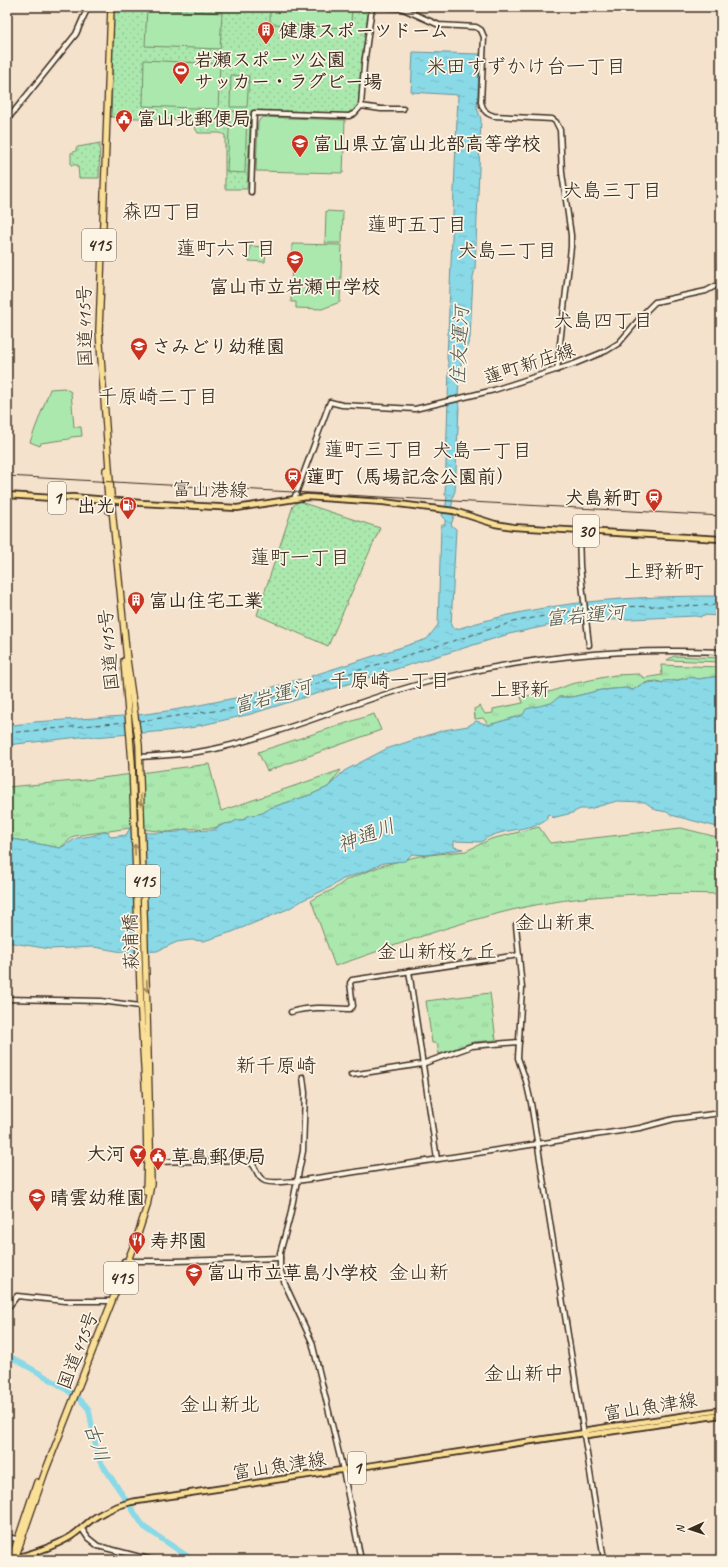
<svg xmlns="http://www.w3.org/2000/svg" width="728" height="1567" font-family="Caveat,'Klee One',sans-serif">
	<defs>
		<pattern id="grass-tufts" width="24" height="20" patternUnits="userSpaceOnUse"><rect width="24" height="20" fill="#abe8ae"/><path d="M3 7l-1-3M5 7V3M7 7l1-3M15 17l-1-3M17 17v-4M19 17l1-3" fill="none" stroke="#94c795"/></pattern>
		<pattern id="park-dots" width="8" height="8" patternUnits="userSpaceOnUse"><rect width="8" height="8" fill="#abe8ae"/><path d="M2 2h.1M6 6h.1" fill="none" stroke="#94c795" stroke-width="1.8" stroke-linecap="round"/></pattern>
		<pattern id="water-ripples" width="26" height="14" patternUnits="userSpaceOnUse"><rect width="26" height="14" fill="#89d9e7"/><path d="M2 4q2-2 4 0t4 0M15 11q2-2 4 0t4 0" fill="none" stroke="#77bac6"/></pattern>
	</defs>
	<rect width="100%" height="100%" fill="#f5e2cd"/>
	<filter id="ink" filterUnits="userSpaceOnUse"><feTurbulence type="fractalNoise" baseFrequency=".025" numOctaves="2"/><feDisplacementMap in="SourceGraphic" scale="8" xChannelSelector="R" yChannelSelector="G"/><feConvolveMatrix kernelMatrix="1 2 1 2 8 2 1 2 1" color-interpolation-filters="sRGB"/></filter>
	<g filter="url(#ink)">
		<g fill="url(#grass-tufts)" stroke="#738966">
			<polygon points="674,656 721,658 721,662 667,660"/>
			<polygon points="661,665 721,667 721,676 698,679 695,678 687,678 663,683 657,681 648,682 640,685 633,690 627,688 601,690 572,697 559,697 552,703 523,715 489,725 483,718 475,719 474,709 480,706 485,714 493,713 493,709 523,703 521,697 553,691 571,684 615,675 639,674 644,678 662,675"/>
			<polygon points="374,714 381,730 267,771 258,752"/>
			<polygon points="209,764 221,811 341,770 328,787 310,795 270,808 263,813 248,816 243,820 237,820 232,823 224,824 214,828 185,829 169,832 130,828 74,836 60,848 7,838 7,787 86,780"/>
			<path d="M539,827L550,843L681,828L721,838V894C651,892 580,894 512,910C452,924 394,946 335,966L311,900L334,889L346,880L384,865L419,856L466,851L491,839Z"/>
			<polygon points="490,993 496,1040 473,1042 439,1054 437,1043 432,1043 426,1001"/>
		</g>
		<g fill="url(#park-dots)" stroke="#738966">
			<polygon points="114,7 372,7 362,100 355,113 343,116 251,111 247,189 225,189 225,135 220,133 198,133 190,120 111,117"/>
			<polygon points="100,143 99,178 79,178 78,165 71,165 71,153 76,151 76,148 78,147"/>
			<polygon points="302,501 303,503 380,528 328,646 257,615 293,506 298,502"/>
		</g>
		<g fill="#abe8ae" stroke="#738966">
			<polygon points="270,7 352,7 351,24 347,28 273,24 270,21"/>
			<polygon points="147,9 222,13 220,49 145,46"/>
			<polygon points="144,60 220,64 218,109 143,106"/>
			<polygon points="231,75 249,76 247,107 230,107"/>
			<polygon points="230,111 247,112 245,173 227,172"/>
			<polygon points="263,117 345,120 343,173 256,171 258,123 260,119"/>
			<polygon points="326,211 343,212 342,243 325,243"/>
			<polygon points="292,244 342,245 340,302 322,309 296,308 296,302 291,302"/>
			<polygon points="250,246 266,247 265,262 249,261"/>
			<polygon points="64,388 71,392 74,427 81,427 82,436 71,437 69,439 41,443 40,446 30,442 50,389"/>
		</g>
		<g fill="url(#water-ripples)" stroke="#6a9397">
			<path d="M413,52L480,54L477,108L481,119L475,269L473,277L470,338L460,367L458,396L459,408L455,491L453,496L451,514L454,516L451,525L456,529L451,626L454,629H457C544,601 630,596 721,596V616L702,615L701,617L695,616L588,621L551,625L509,634L251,714L198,726L196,725V727L167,731L94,737L89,736L7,745V726L34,722L138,715L174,710L240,697L300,679L301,683L312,680L311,676L427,639L438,625L441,528L442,525H445V519L442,515L443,513L445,512L447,496L445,495L449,367L447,358L458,95L411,92Z"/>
			<path d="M721,676V828L671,815L667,812L656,810L645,802L617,801L589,809H580L572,813L552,818L551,814L547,815V819C528,833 498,827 481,842L454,841V847L463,849L426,855L412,854L405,861L383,863L369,870L343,879L331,887L305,899L288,909L232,932L204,941L191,940L177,942L157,951L128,953L94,947L50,949L7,942V838L60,848L77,838L91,836L107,831L111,837L126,835L130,828L149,833L178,832L185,829L190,831L213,830L224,824L232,823L237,820H243L248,816L263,813L270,808L310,795L328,787L344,771L386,749L444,730L468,726L476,721L489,725L523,715L526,709L551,703L559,697H572L601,690L627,688L633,690C641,684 653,680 663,683L664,681C667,680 671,681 674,681C682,680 690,675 698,679Z"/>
		</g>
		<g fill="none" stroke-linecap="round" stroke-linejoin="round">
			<path stroke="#89d9e7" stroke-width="5.5" d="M7,1355C26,1366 80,1393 89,1410L98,1458L144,1527L193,1560"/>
			<g stroke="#4e5650" stroke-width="1" stroke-dasharray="5 4" stroke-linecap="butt">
				<polyline points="586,609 606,607 721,605"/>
				<polyline points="139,721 237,708 251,704 517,621 583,609"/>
				<polyline points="7,733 126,722"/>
			</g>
			<g stroke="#3b2a1e" stroke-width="7">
				<g id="secondary">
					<polyline points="361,106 381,109 403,109"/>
					<polyline points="7,120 76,34 88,7"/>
					<path d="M251,192L254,113L349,116L355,113L361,106L364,65L372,7L401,8L439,25L476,27L481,30L484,37L481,102C483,110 486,114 494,116L552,119L556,122L560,130L562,173L571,235V247L557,370"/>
					<polyline points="294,499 330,402 342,405 415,409 494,390 574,364 606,351 619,343 646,311 655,302 706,291 721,283"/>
					<polyline points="579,531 580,566 589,645"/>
					<path d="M139,757C167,755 196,754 223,747C289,731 351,703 416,685C520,657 614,648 721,652"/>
					<polyline points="516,925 522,988 518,1058 526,1081 531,1103 604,1560"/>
					<polyline points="409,971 437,1159"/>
					<polyline points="7,999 101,1001 140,1006"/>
					<path d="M291,1012C310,1006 330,1008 350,1009L353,1006L350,983L352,980L519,955"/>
					<polyline points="351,1075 422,1064 472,1046 519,1042"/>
					<polyline points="303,1077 305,1093 303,1151 290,1216 280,1253 280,1269 285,1284 312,1342 343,1470 361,1560"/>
					<path d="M150,1162L244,1160C259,1163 254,1177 265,1181C274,1184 288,1181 297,1181L640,1128L674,1119L721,1113"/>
					<polyline points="124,1261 176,1261 280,1258"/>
					<polyline points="7,1309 17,1296 65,1301 109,1301"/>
					<polyline points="82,1529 88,1538 98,1546 152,1560"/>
					<polyline points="7,1537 17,1539"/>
				</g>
			</g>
			<g stroke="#3b2a1e" stroke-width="8">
				<g id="primary">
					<polyline points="7,495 52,498 73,497 141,503 237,508 307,497 383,502 454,511 495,524 513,527 721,539"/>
					<polyline points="584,1433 588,1430 721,1410"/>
					<path d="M15,1558C34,1553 53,1547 70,1537C80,1531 87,1522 97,1516C107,1510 120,1505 131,1502L584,1433L588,1435L721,1415"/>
				</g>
			</g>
			<g stroke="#3b2a1e" stroke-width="8">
				<g id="highway">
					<polyline points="106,470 109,511"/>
					<polyline points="124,661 132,763 141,1013 146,1101 147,1162 146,1192"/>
					<polyline points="9,1560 15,1558 45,1472 137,1237 147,1206 151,1184 147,1012 139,745 127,660 112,509 99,331 111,7"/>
					<polyline points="11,1560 37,1482"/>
				</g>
			</g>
			<use href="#secondary" stroke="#fcf5e5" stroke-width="4"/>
			<use href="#primary" stroke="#fadf96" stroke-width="4.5"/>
			<use href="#highway" stroke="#fadf96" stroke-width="5.5"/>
			<polyline stroke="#3b2a1e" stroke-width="1" points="7,476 721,516"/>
		</g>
		<defs><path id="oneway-shaft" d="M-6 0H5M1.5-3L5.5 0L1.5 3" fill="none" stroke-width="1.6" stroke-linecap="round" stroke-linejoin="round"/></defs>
		<g stroke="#9a845a">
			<use href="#oneway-shaft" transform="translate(141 800) rotate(88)"/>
			<use href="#oneway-shaft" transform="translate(135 850) rotate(-92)"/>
			<use href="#oneway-shaft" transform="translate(147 986) rotate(88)"/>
		</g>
	</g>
	<defs>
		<g id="building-pin" transform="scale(0.9)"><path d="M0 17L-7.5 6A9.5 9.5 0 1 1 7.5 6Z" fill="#c8321e" stroke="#fcf5e5"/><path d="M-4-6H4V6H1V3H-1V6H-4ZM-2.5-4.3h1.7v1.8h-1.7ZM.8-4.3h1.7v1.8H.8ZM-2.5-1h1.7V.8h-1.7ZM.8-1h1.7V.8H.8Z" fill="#fff"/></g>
		<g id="stadium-pin" transform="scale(0.9)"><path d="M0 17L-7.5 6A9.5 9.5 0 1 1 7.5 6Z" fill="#c8321e" stroke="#fcf5e5"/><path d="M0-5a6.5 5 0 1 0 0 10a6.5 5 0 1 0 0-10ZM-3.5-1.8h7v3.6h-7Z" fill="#fff"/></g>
		<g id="civic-pin" transform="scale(0.9)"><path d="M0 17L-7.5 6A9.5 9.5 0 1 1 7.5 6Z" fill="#c8321e" stroke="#fcf5e5"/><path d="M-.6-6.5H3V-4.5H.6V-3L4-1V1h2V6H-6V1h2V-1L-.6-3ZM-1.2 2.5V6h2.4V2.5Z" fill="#fff"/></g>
		<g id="school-pin" transform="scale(0.9)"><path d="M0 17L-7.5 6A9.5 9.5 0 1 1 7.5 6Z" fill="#c8321e" stroke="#fcf5e5"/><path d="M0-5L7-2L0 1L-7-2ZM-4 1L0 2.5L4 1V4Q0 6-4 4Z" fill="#fff"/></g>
		<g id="station-pin" transform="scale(0.9)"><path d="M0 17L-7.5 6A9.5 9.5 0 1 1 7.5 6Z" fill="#c8321e" stroke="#fcf5e5"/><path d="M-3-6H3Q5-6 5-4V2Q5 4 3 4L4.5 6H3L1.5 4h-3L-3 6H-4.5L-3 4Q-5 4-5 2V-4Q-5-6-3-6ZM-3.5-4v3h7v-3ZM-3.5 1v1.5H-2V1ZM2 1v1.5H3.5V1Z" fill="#fff"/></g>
		<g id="fuel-pin" transform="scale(0.9)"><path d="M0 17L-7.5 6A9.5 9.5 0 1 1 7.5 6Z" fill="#c8321e" stroke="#fcf5e5"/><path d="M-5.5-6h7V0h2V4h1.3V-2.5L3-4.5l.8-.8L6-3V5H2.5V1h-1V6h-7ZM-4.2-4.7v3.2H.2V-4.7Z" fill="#fff"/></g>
		<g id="bar-pin" transform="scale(0.9)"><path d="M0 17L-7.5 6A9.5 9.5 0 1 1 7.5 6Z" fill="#c8321e" stroke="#fcf5e5"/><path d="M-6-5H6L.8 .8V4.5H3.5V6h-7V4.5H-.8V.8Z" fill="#fff"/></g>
		<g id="restaurant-pin" transform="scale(0.9)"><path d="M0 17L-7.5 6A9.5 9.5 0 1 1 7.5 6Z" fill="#c8321e" stroke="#fcf5e5"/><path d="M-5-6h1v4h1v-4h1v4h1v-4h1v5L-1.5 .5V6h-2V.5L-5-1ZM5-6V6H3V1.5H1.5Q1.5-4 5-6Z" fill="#fff"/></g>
	</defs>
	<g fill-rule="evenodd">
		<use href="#building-pin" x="266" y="30"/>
		<use href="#stadium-pin" x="181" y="70"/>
		<use href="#civic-pin" x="124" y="118"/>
		<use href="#school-pin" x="300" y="143"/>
		<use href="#school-pin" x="295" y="259"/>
		<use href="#school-pin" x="139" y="346"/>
		<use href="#station-pin" x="293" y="476"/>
		<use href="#station-pin" x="654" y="497"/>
		<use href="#fuel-pin" x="128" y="505"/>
		<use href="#building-pin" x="136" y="600"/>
		<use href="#bar-pin" x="138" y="1153"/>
		<use href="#civic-pin" x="158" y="1156"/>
		<use href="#school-pin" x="37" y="1197"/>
		<use href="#restaurant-pin" x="137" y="1240"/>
		<use href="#school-pin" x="194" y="1272"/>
	</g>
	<g text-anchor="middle" stroke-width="3.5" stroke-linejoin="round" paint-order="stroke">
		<g fill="#fcf5e5" stroke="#75675a" stroke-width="1">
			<rect x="82" y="229" width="34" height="32" rx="3"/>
			<rect x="48" y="482" width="18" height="32" rx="3"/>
			<rect x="573" y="515" width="26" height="32" rx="3"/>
			<rect x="126" y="865" width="34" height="32" rx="3"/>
			<rect x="104" y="1262" width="34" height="32" rx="3"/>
			<rect x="348" y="1452" width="18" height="32" rx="3"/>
		</g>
		<g font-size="18" font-weight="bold" fill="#3b2a1e">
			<text x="99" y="251">415</text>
			<text x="57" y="504">1</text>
			<text x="586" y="537">30</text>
			<text x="143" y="887">415</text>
			<text x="121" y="1284">415</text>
			<text x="357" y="1474">1</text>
		</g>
		<g font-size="19" font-weight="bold" fill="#3b2a1e" stroke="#fcf5e5" text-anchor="start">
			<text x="279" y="37">健康スポーツドーム</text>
			<text x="194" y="66">岩瀬スポーツ公園<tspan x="194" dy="22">サッカー・ラグビー場</tspan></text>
			<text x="137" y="125">富山北郵便局</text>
			<text x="313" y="150">富山県立富山北部高等学校</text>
			<text x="295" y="293" text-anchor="middle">富山市立岩瀬中学校</text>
			<text x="152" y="353">さみどり幼稚園</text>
			<text x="306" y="483">蓮町（馬場記念公園前）</text>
			<text x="641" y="504" text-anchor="end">犬島新町</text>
			<text x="115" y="512" text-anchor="end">出光</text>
			<text x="149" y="607">富山住宅工業</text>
			<text x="125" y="1160" text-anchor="end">大河</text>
			<text x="171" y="1163">草島郵便局</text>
			<text x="50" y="1204">晴雲幼稚園</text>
			<text x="150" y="1247">寿邦園</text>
			<text x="207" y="1279">富山市立草島小学校</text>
		</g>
		<g font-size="19" fill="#3b2a1e" stroke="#fcf5e5">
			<text transform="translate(84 326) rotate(-91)" y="7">国道415号</text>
			<text transform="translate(529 363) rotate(-18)" y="7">蓮町新庄線</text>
			<text transform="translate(210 489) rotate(1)" y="7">富山港線</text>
			<text transform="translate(108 650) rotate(-95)" y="7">国道415号</text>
			<text transform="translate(130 942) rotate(-92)" y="7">萩浦橋</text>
			<text transform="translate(77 1350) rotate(-69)" y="7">国道415号</text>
			<text transform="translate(650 1406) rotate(-9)" y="7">富山魚津線</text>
			<text transform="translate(279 1465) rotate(-9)" y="7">富山魚津線</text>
		</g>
		<g font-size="20" fill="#3b2a1e" stroke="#fcf5e5">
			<text x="526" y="73">米田すずかけ台一丁目</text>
			<text x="612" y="197">犬島三丁目</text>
			<text x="162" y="218">森四丁目</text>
			<text x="417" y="231">蓮町五丁目</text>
			<text x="226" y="255">蓮町六丁目</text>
			<text x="507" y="257">犬島二丁目</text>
			<text x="603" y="327">犬島四丁目</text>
			<text x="158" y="403">千原崎二丁目</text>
			<text x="374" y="456">蓮町三丁目</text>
			<text x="482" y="457">犬島一丁目</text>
			<text x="300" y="564">蓮町一丁目</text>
			<text x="664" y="578">上野新町</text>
			<text x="390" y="687">千原崎一丁目</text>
			<text x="520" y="696">上野新</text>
			<text x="555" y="929">金山新東</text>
			<text x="437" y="958">金山新桜ヶ丘</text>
			<text x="276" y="1072">新千原崎</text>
			<text x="419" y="1279">金山新</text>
			<text x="524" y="1380">金山新中</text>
			<text x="220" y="1411">金山新北</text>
		</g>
		<g font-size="20" font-style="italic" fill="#4e5650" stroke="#fcf5e5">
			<text transform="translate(459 346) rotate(-87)" y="7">住友運河</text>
			<text transform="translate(585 615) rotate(-5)" y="7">富岩運河</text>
			<text transform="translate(272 696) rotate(-15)" y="7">富岩運河</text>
			<text transform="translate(366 835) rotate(-21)" y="7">神通川</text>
			<text transform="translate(97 1442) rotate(72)" y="7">古川</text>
		</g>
	</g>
	<rect width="728" height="1567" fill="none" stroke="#fcf5e5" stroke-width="24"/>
	<rect x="12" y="12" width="704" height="1543" fill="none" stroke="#3b2a1e" stroke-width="1.5" filter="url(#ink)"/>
	<g transform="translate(690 1529) rotate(267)" stroke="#fcf5e5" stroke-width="3" paint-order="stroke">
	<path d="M0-3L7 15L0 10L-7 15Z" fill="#3b2a1e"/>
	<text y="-6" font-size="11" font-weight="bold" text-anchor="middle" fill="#3b2a1e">N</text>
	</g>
</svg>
